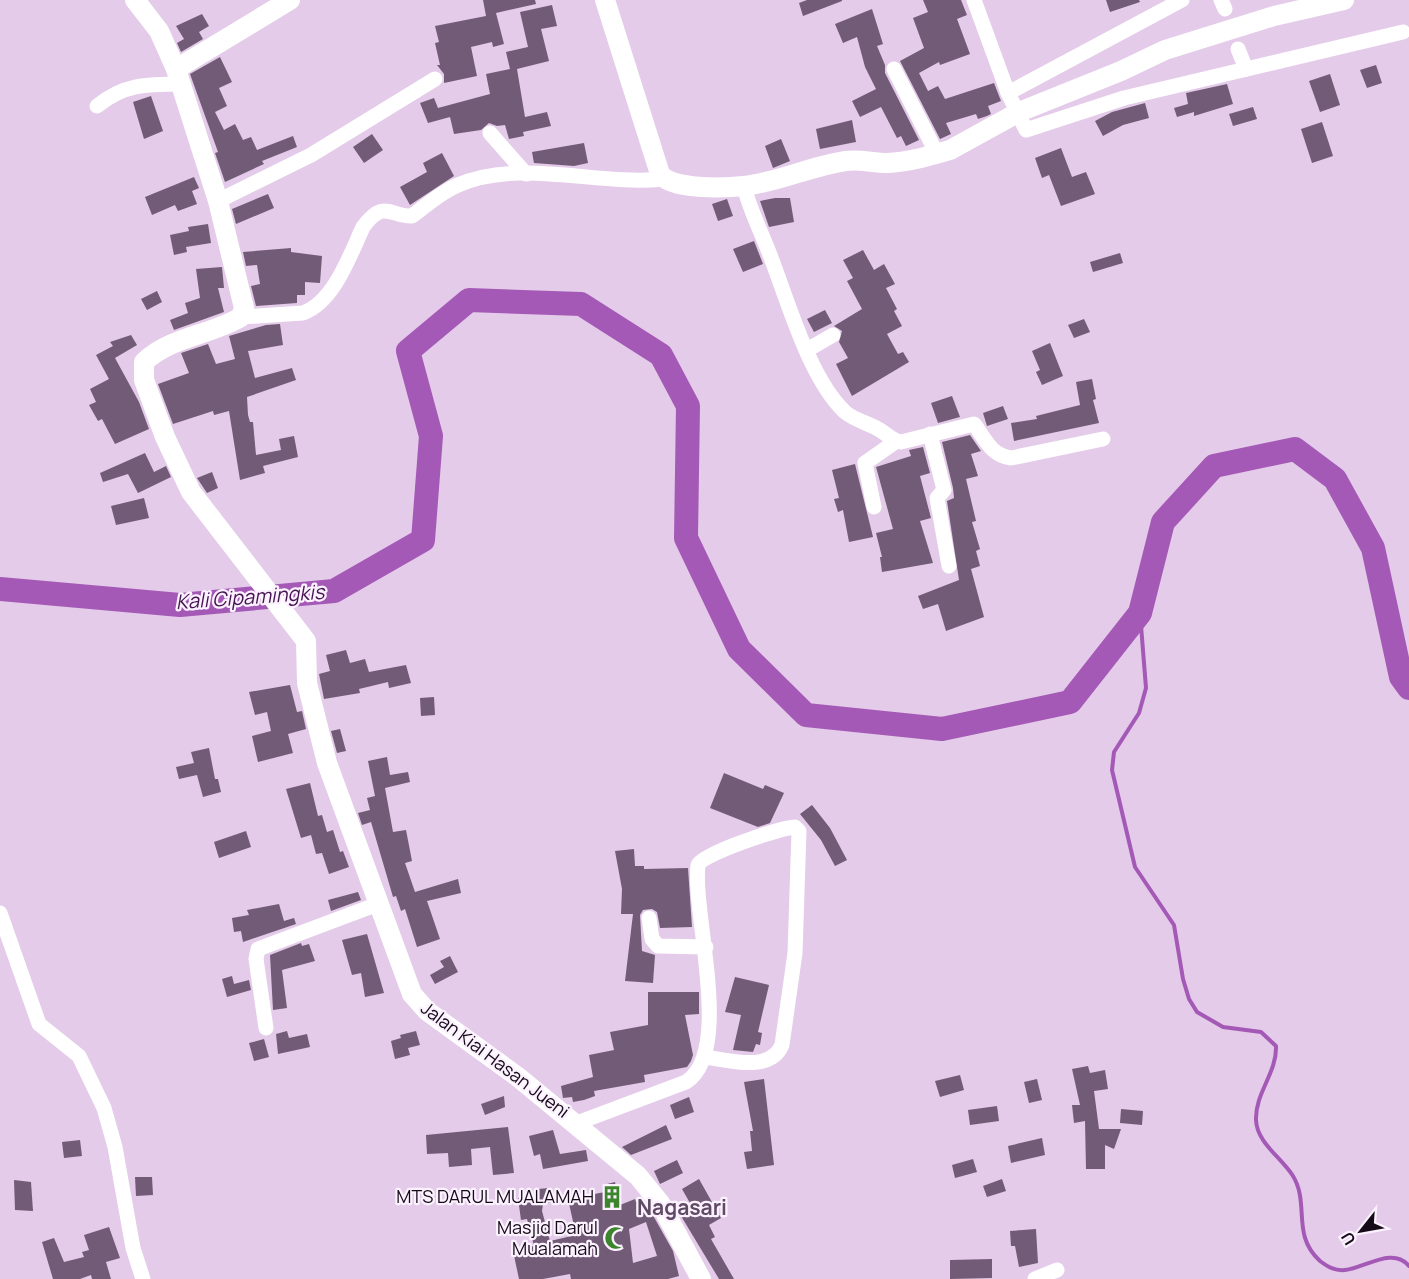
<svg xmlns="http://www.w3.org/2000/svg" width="1409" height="1279" font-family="Manrope,sans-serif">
	<rect width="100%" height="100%" fill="#e4cbe9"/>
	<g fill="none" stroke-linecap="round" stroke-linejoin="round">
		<path stroke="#a559b6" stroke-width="4" d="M1140,613L1146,688L1139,713L1114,752L1112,770L1135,867L1174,925L1183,979L1189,999L1197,1012L1223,1027L1261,1032L1276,1046C1277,1073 1255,1093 1256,1120C1257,1143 1281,1157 1293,1176C1310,1204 1291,1235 1320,1261C1328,1267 1335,1271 1345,1270C1365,1268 1393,1246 1409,1266"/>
		<polyline stroke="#a559b6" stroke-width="24" points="0,589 180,605 334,591 423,540 431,436 408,351 469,300 581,304 661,355 688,406 686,538 739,649 806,715 942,729 1070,702 1140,613 1163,522 1214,466 1295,449 1335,479 1373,548 1401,677 1409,688"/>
	</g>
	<g fill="#715b76" fill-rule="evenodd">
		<polygon points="483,0 535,0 536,4 496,13 504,44 493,47 492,42 471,47 477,76 444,83 444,74 437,65 440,65 435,43 439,42 435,26 486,16"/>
		<polygon points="807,0 842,0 842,1 803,16 799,3"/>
		<polygon points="923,0 961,0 967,15 957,19 970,54 940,65 939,62 919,73 928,91 938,86 945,99 994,83 1001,101 988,106 991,114 987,116 978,119 976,114 946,123 951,134 940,139 900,61 924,48 913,18 928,12"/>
		<polygon points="1106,0 1139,0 1140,2 1110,12"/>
		<polygon points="552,5 557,26 541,29 549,61 517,69 525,117 547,112 551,126 523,132 524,136 509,139 505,125 497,126 489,123 481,130 454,134 450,117 428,123 420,103 434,98 438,108 490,94 486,74 510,69 506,52 528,47 520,12"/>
		<polygon points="872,9 883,44 877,46 885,65 885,73 919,140 906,146 901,136 897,138 881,107 860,117 852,101 876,89 865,67 857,37 843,43 835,24"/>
		<polygon points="202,14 209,26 199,32 203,39 181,52 177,43 184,39 176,26"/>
		<polygon points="220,57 232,82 219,88 227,106 215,112 224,130 235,124 243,140 251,137 257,150 293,136 297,147 262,161 264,164 225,182 215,153 218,152 190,74"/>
		<polygon points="1376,65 1382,83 1367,88 1360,70"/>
		<polygon points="1330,74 1340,105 1320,112 1309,81"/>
		<polygon points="1227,84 1233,104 1194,116 1194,112 1177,117 1174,108 1188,104 1186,93"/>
		<polygon points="151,96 163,131 144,139 133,102"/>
		<polygon points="1145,103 1149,118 1123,125 1103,136 1095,121 1112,112"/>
		<polygon points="1253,107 1257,119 1233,126 1229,114"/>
		<polygon points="852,120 856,142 820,149 816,129"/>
		<polygon points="1322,122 1333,156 1312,163 1301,129"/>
		<polygon points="372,134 383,150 364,163 353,147"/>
		<polygon points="781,139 790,161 773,168 765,146"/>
		<polygon points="584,143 588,163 574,166 534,163 532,152"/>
		<polygon points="1061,148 1072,177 1086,172 1095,194 1061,206 1049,175 1042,178 1035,158"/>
		<polygon points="442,153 454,176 410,205 400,187 427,172 423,163"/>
		<polygon points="194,177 199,188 192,191 197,204 178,211 175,205 152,215 145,197"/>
		<polygon points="268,194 274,208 236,224 232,209"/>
		<polygon points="775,198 790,198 794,222 769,227 760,201"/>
		<polygon points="727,199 733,216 718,221 712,204"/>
		<polygon points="208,224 211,243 186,247 187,252 174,255 170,235 189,231 188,227"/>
		<polygon points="754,241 763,264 743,272 733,249"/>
		<polygon points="291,248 291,252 322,256 320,283 305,282 305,295 297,295 297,303 256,306 251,286 260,284 257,265 246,266 243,252"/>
		<polygon points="863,250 874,270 884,264 895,284 886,288 897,309 894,311 902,326 887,334 898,354 903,352 909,362 852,396 836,364 848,358 839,342 842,331 834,326 862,309 847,281 853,278 843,260"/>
		<polygon points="1120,253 1123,263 1093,272 1090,262"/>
		<polygon points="222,267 224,288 218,288 224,312 174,330 170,320 188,313 185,303 200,298 196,269"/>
		<polygon points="157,291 162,302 147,310 141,299"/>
		<polygon points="825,310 832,323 814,332 807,319"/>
		<polygon points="1084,319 1090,332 1074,338 1068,325"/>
		<polygon points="280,324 283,345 248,351 255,378 292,368 296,380 247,397 248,415 250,422 253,422 256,455 281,450 279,439 294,436 298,457 263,466 265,473 240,480 229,411 214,415 213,411 173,424 158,384 189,373 181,353 208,344 216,364 235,359 229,336 266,325"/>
		<polygon points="131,335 137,345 115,358 139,402 149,429 115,444 102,419 98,421 89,405 96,402 90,389 109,379 96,355 113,346 110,342"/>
		<polygon points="1050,343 1063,376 1042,385 1036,372 1040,370 1032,351"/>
		<polygon points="1092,379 1096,399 1093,400 1099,423 1014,441 1011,423 1037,419 1036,416 1080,405 1076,382"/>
		<polygon points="952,396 960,417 938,423 931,403"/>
		<polygon points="1003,406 1008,419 987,426 983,413"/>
		<polygon points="970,435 981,451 971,454 978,476 966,479 976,521 972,522 980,549 976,551 980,566 971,569 984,617 946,631 938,604 923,609 918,596 959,580 947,501 954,498 953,488 942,442"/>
		<polygon points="923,447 930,473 920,476 931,518 920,521 933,563 882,572 880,557 882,557 876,533 893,529 876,467 911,456 909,450"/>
		<polygon points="145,453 154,472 166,466 171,477 138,493 128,474 103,482 100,473"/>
		<polygon points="855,464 873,537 849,542 843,510 838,512 834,499 839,498 832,470"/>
		<polygon points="212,472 218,488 207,493 197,478"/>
		<polygon points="144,498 149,518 116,525 111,506"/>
		<polygon points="346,650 350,663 365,659 369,672 406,665 411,683 389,688 388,682 359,689 360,693 324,699 319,674 330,671 326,655"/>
		<polygon points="290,685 297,712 302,711 306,729 288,734 293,753 258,762 252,736 271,731 267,712 255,715 249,692"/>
		<polygon points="434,697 435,715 421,716 420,698"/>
		<polygon points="340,729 346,751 337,753 331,731"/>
		<polygon points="209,748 215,779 218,779 221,792 203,797 197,775 179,779 176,767 194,763 191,752"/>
		<polygon points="387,757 390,775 408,772 410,782 385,788 393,832 406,830 412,861 405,863 415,892 458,879 461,893 427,901 440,939 417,947 405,909 401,911 396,896 393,897 371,822 362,825 358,813 370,810 367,798 375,796 368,761"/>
		<polygon points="724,773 763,789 765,785 784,793 770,823 758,827 710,808"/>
		<polygon points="310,783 318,816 322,815 327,832 333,830 340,852 343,851 349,867 329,874 322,853 316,854 311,835 301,838 286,789"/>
		<polygon points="812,805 830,828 847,860 835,866 821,840 800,814"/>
		<polygon points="246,831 251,847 219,858 214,842"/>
		<polygon points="634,849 635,866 644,866 644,869 688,868 692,927 660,928 657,912 652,909 643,910 640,915 642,951 655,955 653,983 625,981 633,914 621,914 622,889 615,851"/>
		<polygon points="358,892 361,900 331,911 328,900"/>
		<polygon points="279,904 284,921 294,918 296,924 243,942 241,931 234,932 232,918 249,915 247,910"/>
		<polygon points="367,934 384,993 365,997 361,973 352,975 342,940"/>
		<polygon points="301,943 302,946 309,944 315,961 282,970 287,1008 273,1010 270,955"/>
		<polygon points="450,956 458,972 435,984 430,975 444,967 440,961"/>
		<polygon points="232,976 234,984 249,980 251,990 227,997 222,979"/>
		<polygon points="735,977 769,985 758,1032 762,1033 760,1045 756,1044 753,1052 733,1050 741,1015 725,1012"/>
		<polygon points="648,992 699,992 699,1014 685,1015 693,1055 691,1061 687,1067 644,1075 645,1082 594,1091 595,1096 584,1100 573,1102 572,1097 563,1098 561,1086 593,1077 589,1055 614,1050 610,1032 648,1025"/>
		<polygon points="287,1031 289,1038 307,1034 310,1047 278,1054 276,1034"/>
		<polygon points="416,1031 420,1045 408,1048 410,1055 395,1059 391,1041 401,1038 400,1035"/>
		<polygon points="264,1039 269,1057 254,1061 249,1043"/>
		<polygon points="1088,1066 1090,1073 1105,1070 1108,1089 1094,1091 1099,1129 1121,1129 1114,1149 1105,1145 1105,1169 1086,1169 1085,1121 1074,1123 1072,1105 1080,1105 1072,1069"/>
		<polygon points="960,1075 964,1090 940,1097 935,1081"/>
		<polygon points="764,1079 774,1165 747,1169 744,1152 752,1151 750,1131 753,1131 744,1082"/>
		<polygon points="1037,1079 1042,1100 1029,1103 1024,1082"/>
		<polygon points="504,1096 505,1107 485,1115 481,1104"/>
		<polygon points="689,1097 694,1112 675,1119 670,1105"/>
		<polygon points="997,1106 999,1121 970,1125 968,1110"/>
		<polygon points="1121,1109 1143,1111 1142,1125 1120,1123"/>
		<polygon points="666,1125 672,1139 631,1155 622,1147"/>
		<polygon points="508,1127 514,1173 493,1175 490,1147 471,1149 472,1165 449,1167 448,1153 427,1154 426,1135"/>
		<polygon points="553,1130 560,1154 586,1150 588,1161 543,1169 540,1154 534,1156 529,1136"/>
		<polygon points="1042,1138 1045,1155 1011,1163 1008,1146"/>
		<polygon points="80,1140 82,1156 64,1158 62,1142"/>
		<polygon points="973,1159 977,1172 955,1178 952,1165"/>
		<polygon points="677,1160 683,1173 660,1184 654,1171"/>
		<polygon points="135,1177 152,1177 153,1195 136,1196"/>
		<polygon points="699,1179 721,1218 709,1225 715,1237 711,1239 734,1279 719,1279 678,1211 690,1203 682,1189"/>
		<polygon points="1002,1179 1006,1191 987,1197 983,1186"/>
		<polygon points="14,1180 31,1182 33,1211 15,1210"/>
		<path d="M615,1182L620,1205L635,1199L636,1202L642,1200L650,1210L673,1251L679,1276L668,1279H571L570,1274L543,1279H519L513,1251L534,1246L527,1219L521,1220L518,1198L539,1195L538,1189L549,1188L552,1202L543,1204L542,1211L550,1241L576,1235L568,1199L605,1192L603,1185ZM646,1222L657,1256L633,1263L629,1229Z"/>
		<polygon points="109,1227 120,1258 106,1262 111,1279 92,1279 91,1275 80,1279 53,1279 42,1242 54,1238 64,1262 84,1257 82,1252 89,1250 84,1235"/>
		<polygon points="1036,1229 1038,1263 1019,1267 1015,1246 1011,1246 1010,1231"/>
		<polygon points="992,1259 992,1278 950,1279 950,1260"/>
	</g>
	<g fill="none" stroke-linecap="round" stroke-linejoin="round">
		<g stroke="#fff" stroke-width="15">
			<polyline points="974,0 1008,93 1026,130 1124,98 1403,32"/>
			<polyline points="1221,0 1225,9"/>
			<polyline points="1238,49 1246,69"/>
			<polyline points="894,69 937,154"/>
			<polyline points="1008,93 1182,0"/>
			<path d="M97,106C124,84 147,84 181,84"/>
			<polyline points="490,133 526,174"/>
			<path d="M744,186C750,211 761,231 770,255C788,301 809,378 845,412C854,420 868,423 878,429C886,433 892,441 901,442L974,424C985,438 990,455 1011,458L1103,439"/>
			<polyline points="218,201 311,155 435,79"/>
			<path d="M241,317L303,313C334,302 350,255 363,227C385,198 390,217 412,216C427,205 441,192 458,185C520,158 598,186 663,179"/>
			<polyline points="807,350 833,335"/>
			<polyline points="930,434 944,490 937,498 949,566"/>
			<polyline points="874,507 865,463 895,442"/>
			<polyline points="0,913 39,1024 79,1056 104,1108 115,1147 133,1248 143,1279"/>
			<polyline points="649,918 652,939 658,946 706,947"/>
			<polyline points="266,1028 256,959 258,949 378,904"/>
			<path d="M577,1123L686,1082C734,1051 692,914 698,865C704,853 780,828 795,827L799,831L795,953L782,1045C770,1073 729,1060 705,1057"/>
			<polyline points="1035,1279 1057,1270"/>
		</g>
		<g stroke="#fff" stroke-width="20">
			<path d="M135,0L159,31L176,69L218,201L244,308L241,317C211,335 170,337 144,362V380L165,437L191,492L306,641L307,683L327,763L412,994L427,1011L518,1077L638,1176L660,1203L701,1279"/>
			<path d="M605,0L660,174C671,190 725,188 744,186C779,182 811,166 846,161C860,159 873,163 887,163C909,162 929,156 950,150L1019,112L1121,71L1165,50L1274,16L1344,0"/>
			<polyline points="176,69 290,0"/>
		</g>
	</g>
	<defs>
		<g id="building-bare" transform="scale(1.8)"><path d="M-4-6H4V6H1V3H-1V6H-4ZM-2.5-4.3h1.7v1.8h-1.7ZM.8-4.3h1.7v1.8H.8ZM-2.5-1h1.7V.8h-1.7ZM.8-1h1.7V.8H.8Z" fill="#3c852c" stroke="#fcf1fe" stroke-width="2.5" paint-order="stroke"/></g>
		<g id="mosque-bare" transform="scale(1.8)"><path d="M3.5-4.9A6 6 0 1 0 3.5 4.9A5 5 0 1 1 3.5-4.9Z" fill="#3c852c" stroke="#fcf1fe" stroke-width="2.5" paint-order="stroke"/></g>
	</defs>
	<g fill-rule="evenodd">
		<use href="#building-bare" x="612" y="1197"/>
		<use href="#mosque-bare" x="616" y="1238"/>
	</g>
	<g text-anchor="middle" stroke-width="4.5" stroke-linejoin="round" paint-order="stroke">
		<g font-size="18" fill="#140b16" stroke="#fcf1fe">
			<text transform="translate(495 1060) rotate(37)" y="6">Jalan Kiai Hasan Jueni</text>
		</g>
		<g font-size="18" fill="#140b16" stroke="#fcf1fe" text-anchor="end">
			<text x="594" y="1203">MTS DARUL MUALAMAH</text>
			<text x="598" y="1234">Masjid Darul<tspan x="598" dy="21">Mualamah</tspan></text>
		</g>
		<g font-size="20" font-style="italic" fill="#451450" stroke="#fcf1fe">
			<text transform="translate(250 597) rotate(-4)" y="7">Kali Cipamingkis</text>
		</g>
		<g font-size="21" font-weight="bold" fill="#5f4a64" stroke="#fcf1fe">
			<text x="682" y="1215">Nagasari</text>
		</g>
	</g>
	<g transform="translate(1361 1231) rotate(239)" stroke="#fcf1fe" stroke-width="4.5" paint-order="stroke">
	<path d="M0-4.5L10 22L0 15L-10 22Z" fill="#140b16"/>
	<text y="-9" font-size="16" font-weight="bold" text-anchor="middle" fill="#140b16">U</text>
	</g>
</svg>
